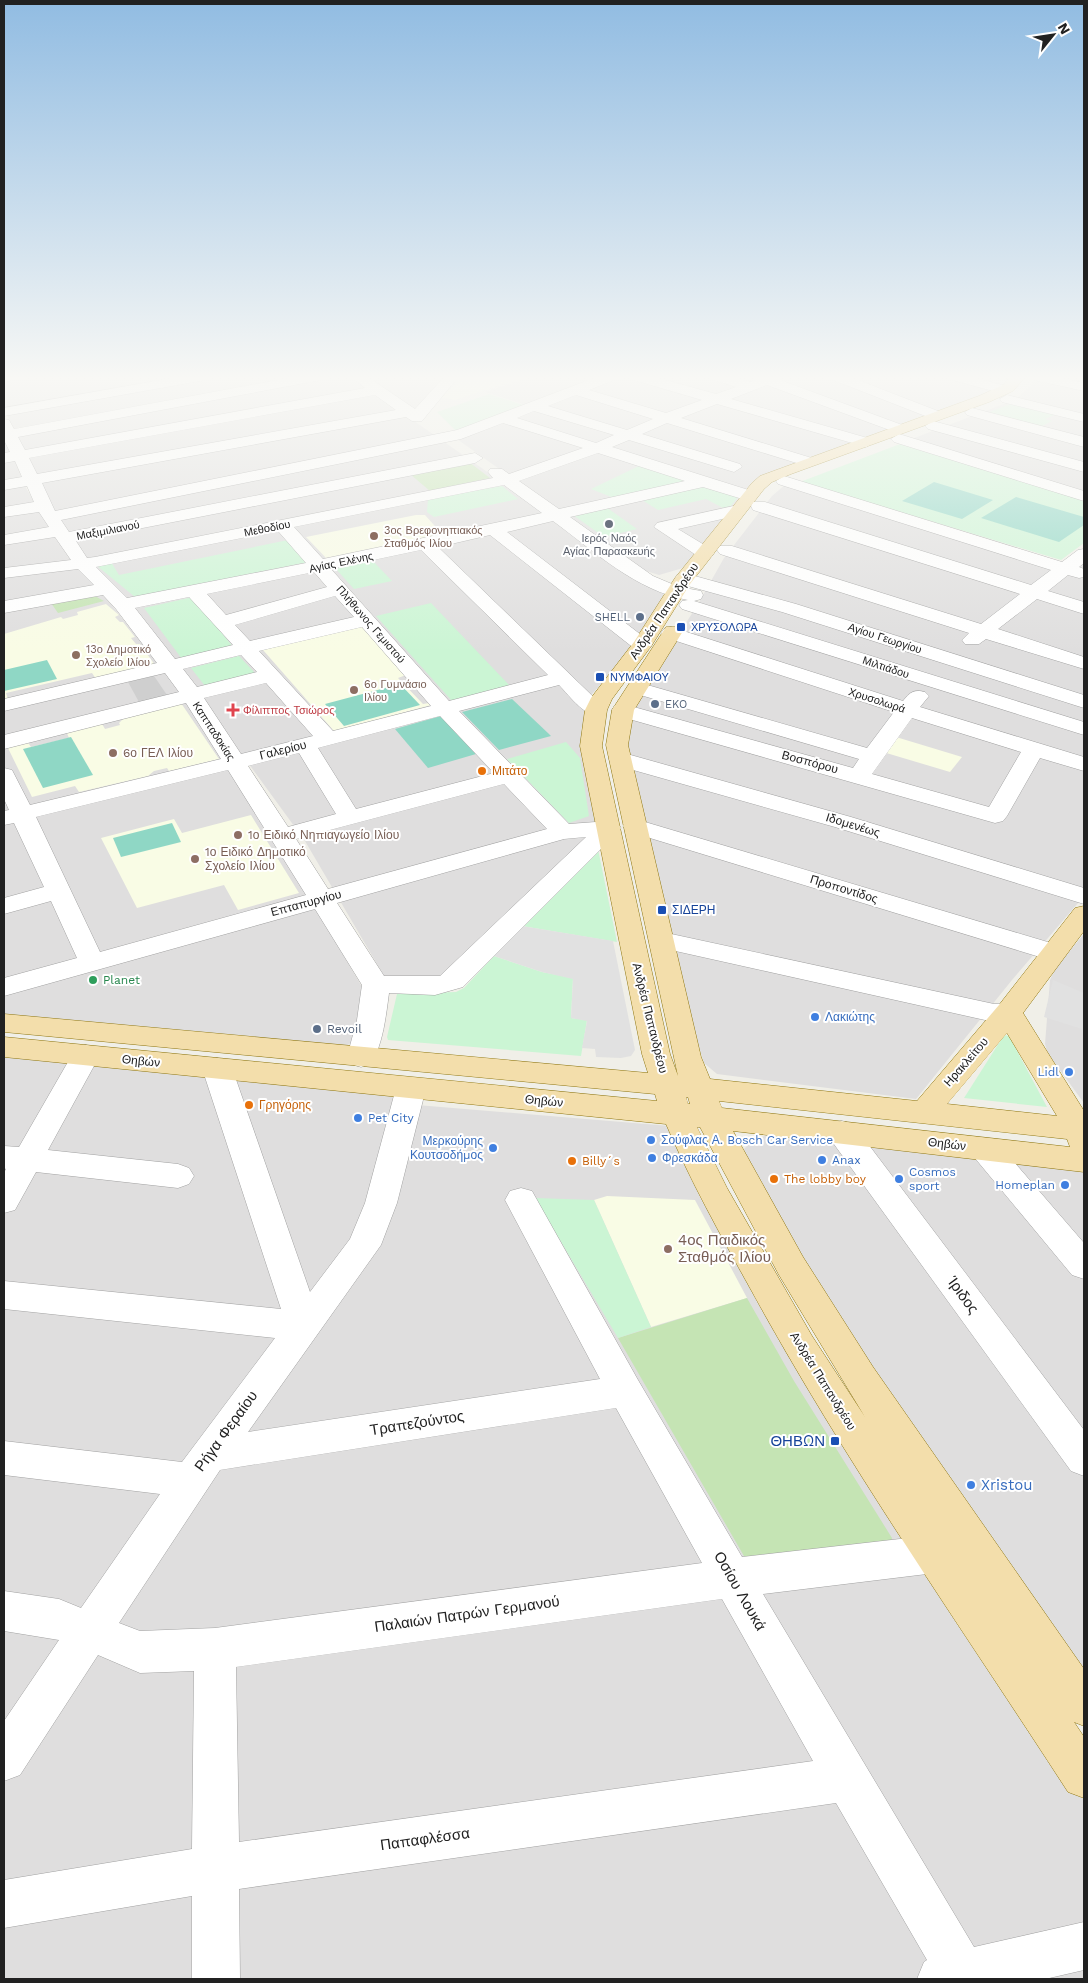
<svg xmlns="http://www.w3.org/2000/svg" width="1088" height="1983" font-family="'Work Sans',sans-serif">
	<rect width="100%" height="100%" fill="#f0efe8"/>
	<g fill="#dfdede">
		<polygon points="4,375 348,375 667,597 637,645 592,694 581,730 598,833 443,982 384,976 305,841 184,675 85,559 53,510 31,471 4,407"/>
		<polygon points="361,375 448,375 417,409 412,410"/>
		<polygon points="537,375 1014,375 998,390 776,471 712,534 683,568 659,575 643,570 454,437 533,407 485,392"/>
		<polygon points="1041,375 1084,375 1084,494 909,440 1017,399"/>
		<polygon points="4,435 26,488 46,522 175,685 268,827 365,992 351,1043 344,1047 4,1017"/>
		<polygon points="786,484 1066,571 1084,557 1084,896 1012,980 916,1099 717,1074 704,1063 697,1041 629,776 625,730 634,705 698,604 724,558 772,496"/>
		<polygon points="1084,934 1084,1103 1048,1054 1045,1044 1050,980 1056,967"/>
		<polygon points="4,1053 401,1090 357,1239 89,1610 4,1741"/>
		<polygon points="417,1105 670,1126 931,1571 1084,1800 1084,1979 4,1979 4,1769 379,1235"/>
		<polygon points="767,1135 1084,1169 1084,1683 1020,1592 895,1407 751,1177 744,1149 752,1141"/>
	</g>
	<g fill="#f9fce5">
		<polygon points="466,375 529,375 455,400 441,397"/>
		<polygon points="416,515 425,515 443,535 326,558 306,537"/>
		<polygon points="106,604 119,615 115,617 120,622 123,622 135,637 131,638 136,644 140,644 155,665 96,679 92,673 6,693 8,699 4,700 4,634 61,617 63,619 78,615 77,612"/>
		<polygon points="361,626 406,675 398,678 423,704 429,703 431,705 334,731 263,650"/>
		<polygon points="181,703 219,759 169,771 167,768 154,771 148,776 79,792 75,786 32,797 7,746 27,741 31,747 69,738 66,731 101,722 105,729 120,725 119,723 125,717"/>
		<polygon points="896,737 962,757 950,772 883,752"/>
		<polygon points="251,815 299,893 238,910 224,885 137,908 101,838 174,819 182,833"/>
		<polygon points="607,1196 695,1200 747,1298 651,1327 594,1200"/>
	</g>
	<polygon fill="#cfcfcf" points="154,676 167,695 139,702 128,682"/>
	<g fill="#c5e4b4">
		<polygon points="469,462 490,478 430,491 410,474"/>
		<polygon points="93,595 104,601 58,613 51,603"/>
		<polygon points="747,1298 794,1381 892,1538 890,1545 748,1563 618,1338"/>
	</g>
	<g fill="#cbf5d4">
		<polygon points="489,394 527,406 456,431 437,412"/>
		<polygon points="1013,403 1056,414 1045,419 1052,421 1038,428 984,414"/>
		<polygon points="900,444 1084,500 1084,543 1061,560 800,482"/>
		<polygon points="641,465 687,481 614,498 591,489"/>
		<polygon points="703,485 738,497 731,506 723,508 706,499 658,510 642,500"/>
		<polygon points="502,486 518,499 434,517 427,512 428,499"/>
		<polygon points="606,507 637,529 604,537 573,515"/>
		<polygon points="288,540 308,562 135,597 96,565 111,562 119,575"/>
		<polygon points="373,561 392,581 354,589 336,569"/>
		<polygon points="193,597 233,647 182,659 144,608"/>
		<polygon points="431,603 510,686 452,701 376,616"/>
		<polygon points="239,656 255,673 205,686 191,668"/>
		<polygon points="566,742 580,758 589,816 569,823 507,759"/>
		<polygon points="598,849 617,942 522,926"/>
		<polygon points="494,956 542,972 573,978 571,1018 587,1020 581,1056 388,1040 387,1037 397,994 456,992 464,988"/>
		<polygon points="1004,1035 1009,1036 1047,1107 964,1098"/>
		<polygon points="535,1198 594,1200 651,1327 618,1338"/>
	</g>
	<g fill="#8fd7c5">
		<polygon points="934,482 993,500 962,519 902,501"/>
		<polygon points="1016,497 1084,517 1084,525 1059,542 981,518"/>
		<polygon points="47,660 57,679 4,691 4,670"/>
		<polygon points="400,684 420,705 344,726 325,704"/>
		<polygon points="512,699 549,734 551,736 499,750 462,712"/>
		<polygon points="441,716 476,754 428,768 395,729"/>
		<polygon points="71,737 93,775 43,788 23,749"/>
		<polygon points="172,823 181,842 121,857 113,838"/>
	</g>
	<g fill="#e1e1e1">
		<polygon points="522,926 613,941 635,1050 631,1056 621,1058 596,1057 595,1049 582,1048 587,1021 571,1018 573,979 542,972 494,956"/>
		<polygon points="1053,980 1084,993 1084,1038 1082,1029 1044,1017"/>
	</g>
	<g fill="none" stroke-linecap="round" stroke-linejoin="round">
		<g stroke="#a2a2a2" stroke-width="1">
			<g id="minor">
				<polygon points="4,375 26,375 24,378 4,382"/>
				<polygon points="189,375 218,375 211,379 4,416 4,408"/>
				<path d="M305,375H333L326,379L18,437L25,450L365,388L349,375H365L415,409L446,375H460L422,421H412L406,417L42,483L55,511L457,430L602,375H621L619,378L589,390L666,413L702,400L627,378L625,375H647L716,394L736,387L708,378L706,375H727L750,382L768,375H787L780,380L905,426L908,429L905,432H895L767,385L731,399L871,439L874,442L866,447L717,404L681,418L815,459L817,462L815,465H803L667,423L642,434L740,464L742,467L734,472L629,440L612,447L755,492L757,496L755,500L749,501L703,487L570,517L653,576L679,587L701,591L703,595L701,599L694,601L1084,722V735L682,609L679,605L682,601L688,600C636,591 594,551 553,521L507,532L649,641L652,645L649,649H635L490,535L438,547L607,710L604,715C585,719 571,697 559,685L459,711L569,824L609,821L617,823L621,828L617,833L463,987L435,995L389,993C386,1016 383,1044 371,1064L361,1067L351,1064L347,1057L357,1020L362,985L315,909L4,996V978L77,958L51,901L4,914V898L44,887L14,823L4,825V811L9,810L4,799V768L12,770L30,805L221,759L186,703L4,749V735L179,692L165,673L4,711V699L157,663L116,609L103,595L4,613V601L94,585L78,569L4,578V568L71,560L55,537L4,545V535L49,527L39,512L4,517V507L34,502L27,486L4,490V480L22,477L15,461L4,463V453L10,452L4,440V419L9,420L14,429ZM375,395L396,410L37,474L29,458ZM576,395L653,419L627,430L548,406ZM534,411L614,435L596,443L517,418ZM503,423L583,448L509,474L502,469H490L488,472L493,478L95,557L87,558L76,541L475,463L483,458L475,453L69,532L61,520L461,439ZM598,453L685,481L559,509L519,481ZM504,485L542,513L323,559L294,527ZM278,531L306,563L127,598L96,567ZM421,550L548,675L449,701L331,569ZM314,572L327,587L226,615L207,594ZM335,596L354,617L250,641L235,625ZM189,597L233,645L175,659L135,608ZM362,627L431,706L333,731L259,651ZM241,655L257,672L197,687L183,669ZM266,683L313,736L241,754L204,698ZM440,716L494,773L356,809L318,748ZM299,753L336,814L288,827L248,766ZM228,770L306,895L100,952L36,817ZM504,784L547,829L328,889L296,839ZM586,837L440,976H384L337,903L564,839Z"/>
				<polygon points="826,375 845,375 943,413 945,416 938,420 933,419 828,378"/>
				<polygon points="943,375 965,375 1009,387 1011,390 1004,394 945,378"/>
				<polygon points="1029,375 1048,375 1084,383 1084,391 1030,379"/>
				<polygon points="1007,395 1084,414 1084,422 1002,402 1000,399"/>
				<polygon points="972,408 1084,437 1084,447 967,415 965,412"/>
				<polygon points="933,421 1084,462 1084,472 928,429 925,426"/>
				<polygon points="899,434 1084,491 1084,501 894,442 891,439"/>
				<polygon points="784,476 1062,562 1078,550 1084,549 1084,563 1079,567 1084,569 1084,577 1079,578 1068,575 1048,591 1084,602 1084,614 1037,599 998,629 1084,657 1084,669 986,639 979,644 965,644 962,640 969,633 720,554 717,550 720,546 732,546 981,624 1020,594 753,510 751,506 753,502 765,502 1031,585 1051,570 778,484 776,481"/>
				<polygon points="738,505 744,506 746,510 744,514 678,529 711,549 714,553 711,557 699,557 654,527 657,523"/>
				<polygon points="684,573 796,604 1084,695 1084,708 782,612 677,583 675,579 677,575"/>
				<path d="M671,627L903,701C910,692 914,689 925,692L929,696L920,707L1084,757V771L1040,758L1007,816L1003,821L995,823L615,715L612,710L615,705L623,704L853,768L859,759L630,692L627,688L630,684L637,682L867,748L894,712L664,637L661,633L664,629ZM912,718L1021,752L989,807L872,774Z"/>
				<polygon points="620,752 851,817 1084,888 1084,904 835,827 612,764 609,759 612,754"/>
				<polygon points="635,819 1061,946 1065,952 1061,958 1052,960 1043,958 627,831 623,826 627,821"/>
				<polygon points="662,932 994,1004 1008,1003 1018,1005 1022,1012 1018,1019 994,1022 653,946 649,940 653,934"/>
				<polygon points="86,1045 96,1048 100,1055 48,1150 178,1164 189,1168 194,1176 189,1184 178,1188 36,1172 15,1210 4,1213 4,1173 6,1169 4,1168 4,1146 19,1147 76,1048"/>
				<path d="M217,1058L227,1061L232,1068L310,1292L350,1239L365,1203L396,1088L401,1081L411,1078L421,1081L426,1088L397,1203L381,1245L248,1432L600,1379L505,1200L510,1191L521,1188L532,1191L638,1380L742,1557L935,1535L949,1541L955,1554L949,1567L935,1573L763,1594L974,1947L1084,1922V1970L1045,1979H917L924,1962L927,1960L836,1803L239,1889L240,1979H192V1896L4,1928V1880L192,1849L194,1671L140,1673L98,1655L20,1775L4,1781V1721L59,1640L4,1631V1591L59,1599L81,1608L160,1494L4,1475V1441L182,1462L275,1338L4,1309V1281L281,1309L202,1068L207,1061ZM616,1408L702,1563L215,1628L140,1631L119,1623L220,1470ZM722,1599L813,1761L239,1842L236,1667Z"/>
				<polygon points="842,1121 853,1124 1084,1430 1084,1476 1071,1471 831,1140 827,1132 831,1124"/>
				<polygon points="985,1138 996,1141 1084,1243 1084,1279 1072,1275 974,1157 970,1149 974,1141"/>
			</g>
		</g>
		<g stroke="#8e7610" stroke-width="1">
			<path id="major" d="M1012,375H1027L1013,391L989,402L791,474L772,482L764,489L690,584L652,645L612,699L607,710L602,746L670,1054L678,1076L606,745L612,710L666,627H680L683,631L634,710L628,745L701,1057L710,1079L917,1101L999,1005L1075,908L1084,906V931L1023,1013L1084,1111V1172L733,1131L803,1257L873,1367L1084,1669V1726L1074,1722L1084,1737V1798L1068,1792C960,1625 845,1462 750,1288C720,1234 690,1180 666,1124L4,1057V1037L657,1101L655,1094L4,1032V1014L648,1073L642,1054L580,746L585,710L591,698L634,642L675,578L752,483L760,476L979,396L1003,385ZM1007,1033L1057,1116L947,1104ZM686,1097H688L690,1104H688ZM719,1101L1067,1139L1070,1147L722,1108ZM697,1127H700L779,1275L865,1417L812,1336L727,1188Z"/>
		</g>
		<use href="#minor" fill="#fff" fill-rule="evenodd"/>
		<use href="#major" fill="#f3deab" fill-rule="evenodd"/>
	</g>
	<linearGradient id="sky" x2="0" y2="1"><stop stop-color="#91bce2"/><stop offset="0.58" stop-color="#f8f8f5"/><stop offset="1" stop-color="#f8f8f5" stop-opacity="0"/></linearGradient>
	<rect width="1088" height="652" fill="url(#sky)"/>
	<circle fill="#6b7280" stroke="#fff" stroke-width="2" cx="609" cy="524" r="5"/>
	<g fill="#8d6e63" stroke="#fff" stroke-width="2">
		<circle cx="374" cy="536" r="5"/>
		<circle cx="76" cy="655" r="5"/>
		<circle cx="354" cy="690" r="5"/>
		<circle cx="113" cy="753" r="5"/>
		<circle cx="238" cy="835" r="5"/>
		<circle cx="195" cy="859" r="5"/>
		<circle cx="668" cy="1249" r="5"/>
	</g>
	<g fill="#5c6f8a" stroke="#fff" stroke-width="2">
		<circle cx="640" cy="617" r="5"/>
		<circle cx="655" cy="704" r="5"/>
		<circle cx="317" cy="1029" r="5"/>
	</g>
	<g fill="#1a4fb4" stroke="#fff" stroke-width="2">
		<rect x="676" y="622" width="10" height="10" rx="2.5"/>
		<rect x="595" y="672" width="10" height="10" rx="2.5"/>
		<rect x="657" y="905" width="10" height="10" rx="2.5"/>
		<rect x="830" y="1436" width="10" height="10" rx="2.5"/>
	</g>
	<path fill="#e0444e" stroke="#fff" stroke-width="2" d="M230.5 702.5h5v5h5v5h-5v5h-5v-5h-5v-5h5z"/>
	<g fill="#e8710a" stroke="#fff" stroke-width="2">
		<circle cx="482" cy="771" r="5"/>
		<circle cx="249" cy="1105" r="5"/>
		<circle cx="572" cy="1161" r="5"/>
		<circle cx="774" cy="1179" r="5"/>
	</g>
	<circle fill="#2e9e5b" stroke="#fff" stroke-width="2" cx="93" cy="980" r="5"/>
	<g fill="#3f7fe0" stroke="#fff" stroke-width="2">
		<circle cx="815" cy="1017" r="5"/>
		<circle cx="1069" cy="1072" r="5"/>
		<circle cx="358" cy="1118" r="5"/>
		<circle cx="651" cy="1140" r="5"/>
		<circle cx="493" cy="1148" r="5"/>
		<circle cx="652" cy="1158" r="5"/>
		<circle cx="822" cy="1160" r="5"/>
		<circle cx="899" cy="1179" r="5"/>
		<circle cx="1065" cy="1185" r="5"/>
		<circle cx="971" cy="1485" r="5"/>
	</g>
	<g text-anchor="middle" stroke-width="4" stroke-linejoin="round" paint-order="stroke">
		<g font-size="11" fill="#212121" stroke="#fff">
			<text transform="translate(267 528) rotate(-11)" y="4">Μεθοδίου</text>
			<text transform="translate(108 530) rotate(-11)" y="4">Μαξιμιλιανού</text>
			<text transform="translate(341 562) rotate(-12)" y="4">Αγίας Ελένης</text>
			<text transform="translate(371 624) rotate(49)" y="4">Πλήθωνος Γεμιστού</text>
			<text transform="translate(885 638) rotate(18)" y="4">Αγίου Γεωργίου</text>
			<text transform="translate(886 667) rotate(18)" y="4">Μιλτιάδου</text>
			<text transform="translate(877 700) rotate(18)" y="4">Χρυσολωρά</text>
			<text transform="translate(214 731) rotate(57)" y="4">Καππαδοκίας</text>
		</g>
		<g font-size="11" fill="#785e54" stroke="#fff" text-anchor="start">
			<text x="384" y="534">3ος Βρεφονηπιακός<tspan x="384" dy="13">Σταθμός Ιλίου</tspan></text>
			<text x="86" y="653">13ο Δημοτικό<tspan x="86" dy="13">Σχολείο Ιλίου</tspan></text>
			<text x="364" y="688">6ο Γυμνάσιο<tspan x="364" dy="13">Ιλίου</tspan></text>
		</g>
		<g font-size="11" fill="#5b616d" stroke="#fff">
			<text x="609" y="542">Ιερός Ναός<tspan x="609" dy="13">Αγίας Παρασκευής</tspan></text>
		</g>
		<g font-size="11" fill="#4e5e75" stroke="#fff" text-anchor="end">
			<text x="630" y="621">SHELL</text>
			<text x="665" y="708" text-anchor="start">EKO</text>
		</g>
		<g font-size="11" fill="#164399" stroke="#fff" text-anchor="start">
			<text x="691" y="631">ΧΡΥΣΟΛΩΡΑ</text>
			<text x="610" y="681">ΝΥΜΦΑΙΟΥ</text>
		</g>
		<g font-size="11" fill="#be3a42" stroke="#fff" text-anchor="start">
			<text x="243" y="714">Φίλιππος Τσιώρος</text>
		</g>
		<g font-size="12" fill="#212121" stroke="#fff">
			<text transform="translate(664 611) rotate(-56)" y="4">Ανδρέα Παπανδρέου</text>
			<text transform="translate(283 750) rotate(-14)" y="4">Γαλερίου</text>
			<text transform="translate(810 762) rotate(15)" y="4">Βοσπόρου</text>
			<text transform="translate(853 825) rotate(17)" y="4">Ιδομενέως</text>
			<text transform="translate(844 889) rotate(17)" y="4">Προποντίδος</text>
			<text transform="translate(306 903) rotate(-15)" y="4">Επταπυργίου</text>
			<text transform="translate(650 1018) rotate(76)" y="4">Ανδρέα Παπανδρέου</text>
			<text transform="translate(141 1061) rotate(6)" y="4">Θηβών</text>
			<text transform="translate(966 1062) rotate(-49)" y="4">Ηρακλείτου</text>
			<text transform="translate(544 1101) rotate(6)" y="4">Θηβών</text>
			<text transform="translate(947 1144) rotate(7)" y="4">Θηβών</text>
			<text transform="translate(823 1381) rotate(58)" y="4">Ανδρέα Παπανδρέου</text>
		</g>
		<g font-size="12" fill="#785e54" stroke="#fff" text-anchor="start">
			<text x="123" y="757">6ο ΓΕΛ Ιλίου</text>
			<text x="248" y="839">1ο Ειδικό Νηπιαγωγείο Ιλίου</text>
			<text x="205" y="856">1ο Ειδικό Δημοτικό<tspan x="205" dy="14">Σχολείο Ιλίου</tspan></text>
		</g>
		<g font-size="12" fill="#c56008" stroke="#fff" text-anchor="start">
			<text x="492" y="775">Μιτάτο</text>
			<text x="259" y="1109">Γρηγόρης</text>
			<text x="582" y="1165">Billy´s</text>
			<text x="784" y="1183">The lobby boy</text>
		</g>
		<g font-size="12" fill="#164399" stroke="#fff" text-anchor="start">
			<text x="672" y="914">ΣΙΔΕΡΗ</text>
		</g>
		<g font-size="12" fill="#27864d" stroke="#fff" text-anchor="start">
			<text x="103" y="984">Planet</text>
		</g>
		<g font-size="12" fill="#366cbe" stroke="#fff" text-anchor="start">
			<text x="825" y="1021">Λακιώτης</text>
			<text x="1059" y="1076" text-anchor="end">Lidl</text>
			<text x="368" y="1122">Pet City</text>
			<text x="661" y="1144">Σούφλας Α. Bosch Car Service</text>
			<text x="483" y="1145" text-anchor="end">Μερκούρης<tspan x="483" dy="14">Κουτσοδήμος</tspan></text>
			<text x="662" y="1162">Φρεσκάδα</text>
			<text x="832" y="1164">Anax</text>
			<text x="909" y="1176">Cosmos<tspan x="909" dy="14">sport</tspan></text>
			<text x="1055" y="1189" text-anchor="end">Homeplan</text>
		</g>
		<g font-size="12" fill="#4e5e75" stroke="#fff" text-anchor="start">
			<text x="327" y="1033">Revoil</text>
		</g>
		<g font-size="15" fill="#785e54" stroke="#fff" text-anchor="start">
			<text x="678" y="1245">4ος Παιδικός<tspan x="678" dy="17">Σταθμός Ιλίου</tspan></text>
		</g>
		<g font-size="15" fill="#212121" stroke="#fff">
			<text transform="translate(963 1295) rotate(54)" y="5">Ίριδος</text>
			<text transform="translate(417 1423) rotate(-9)" y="5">Τραπεζούντος</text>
			<text transform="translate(226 1431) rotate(-54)" y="5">Ρήγα Φεραίου</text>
			<text transform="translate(740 1591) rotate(60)" y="5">Οσίου Λουκά</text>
			<text transform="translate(467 1614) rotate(-8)" y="5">Παλαιών Πατρών Γερμανού</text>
			<text transform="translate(425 1839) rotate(-8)" y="5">Παπαφλέσσα</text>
		</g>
		<g font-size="15" fill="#164399" stroke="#fff" text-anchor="end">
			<text x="825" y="1446">ΘΗΒΩΝ</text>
		</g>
		<g font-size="15" fill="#366cbe" stroke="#fff" text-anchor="start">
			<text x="981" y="1490">Xristou</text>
		</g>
	</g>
	<rect width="1088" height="1983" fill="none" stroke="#212121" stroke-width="10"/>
	<g transform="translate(1053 35) rotate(60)" stroke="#ffffff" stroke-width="4" paint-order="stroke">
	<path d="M0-4L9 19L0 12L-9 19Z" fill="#212121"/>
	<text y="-8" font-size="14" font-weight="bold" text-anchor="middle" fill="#212121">N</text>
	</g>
</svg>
